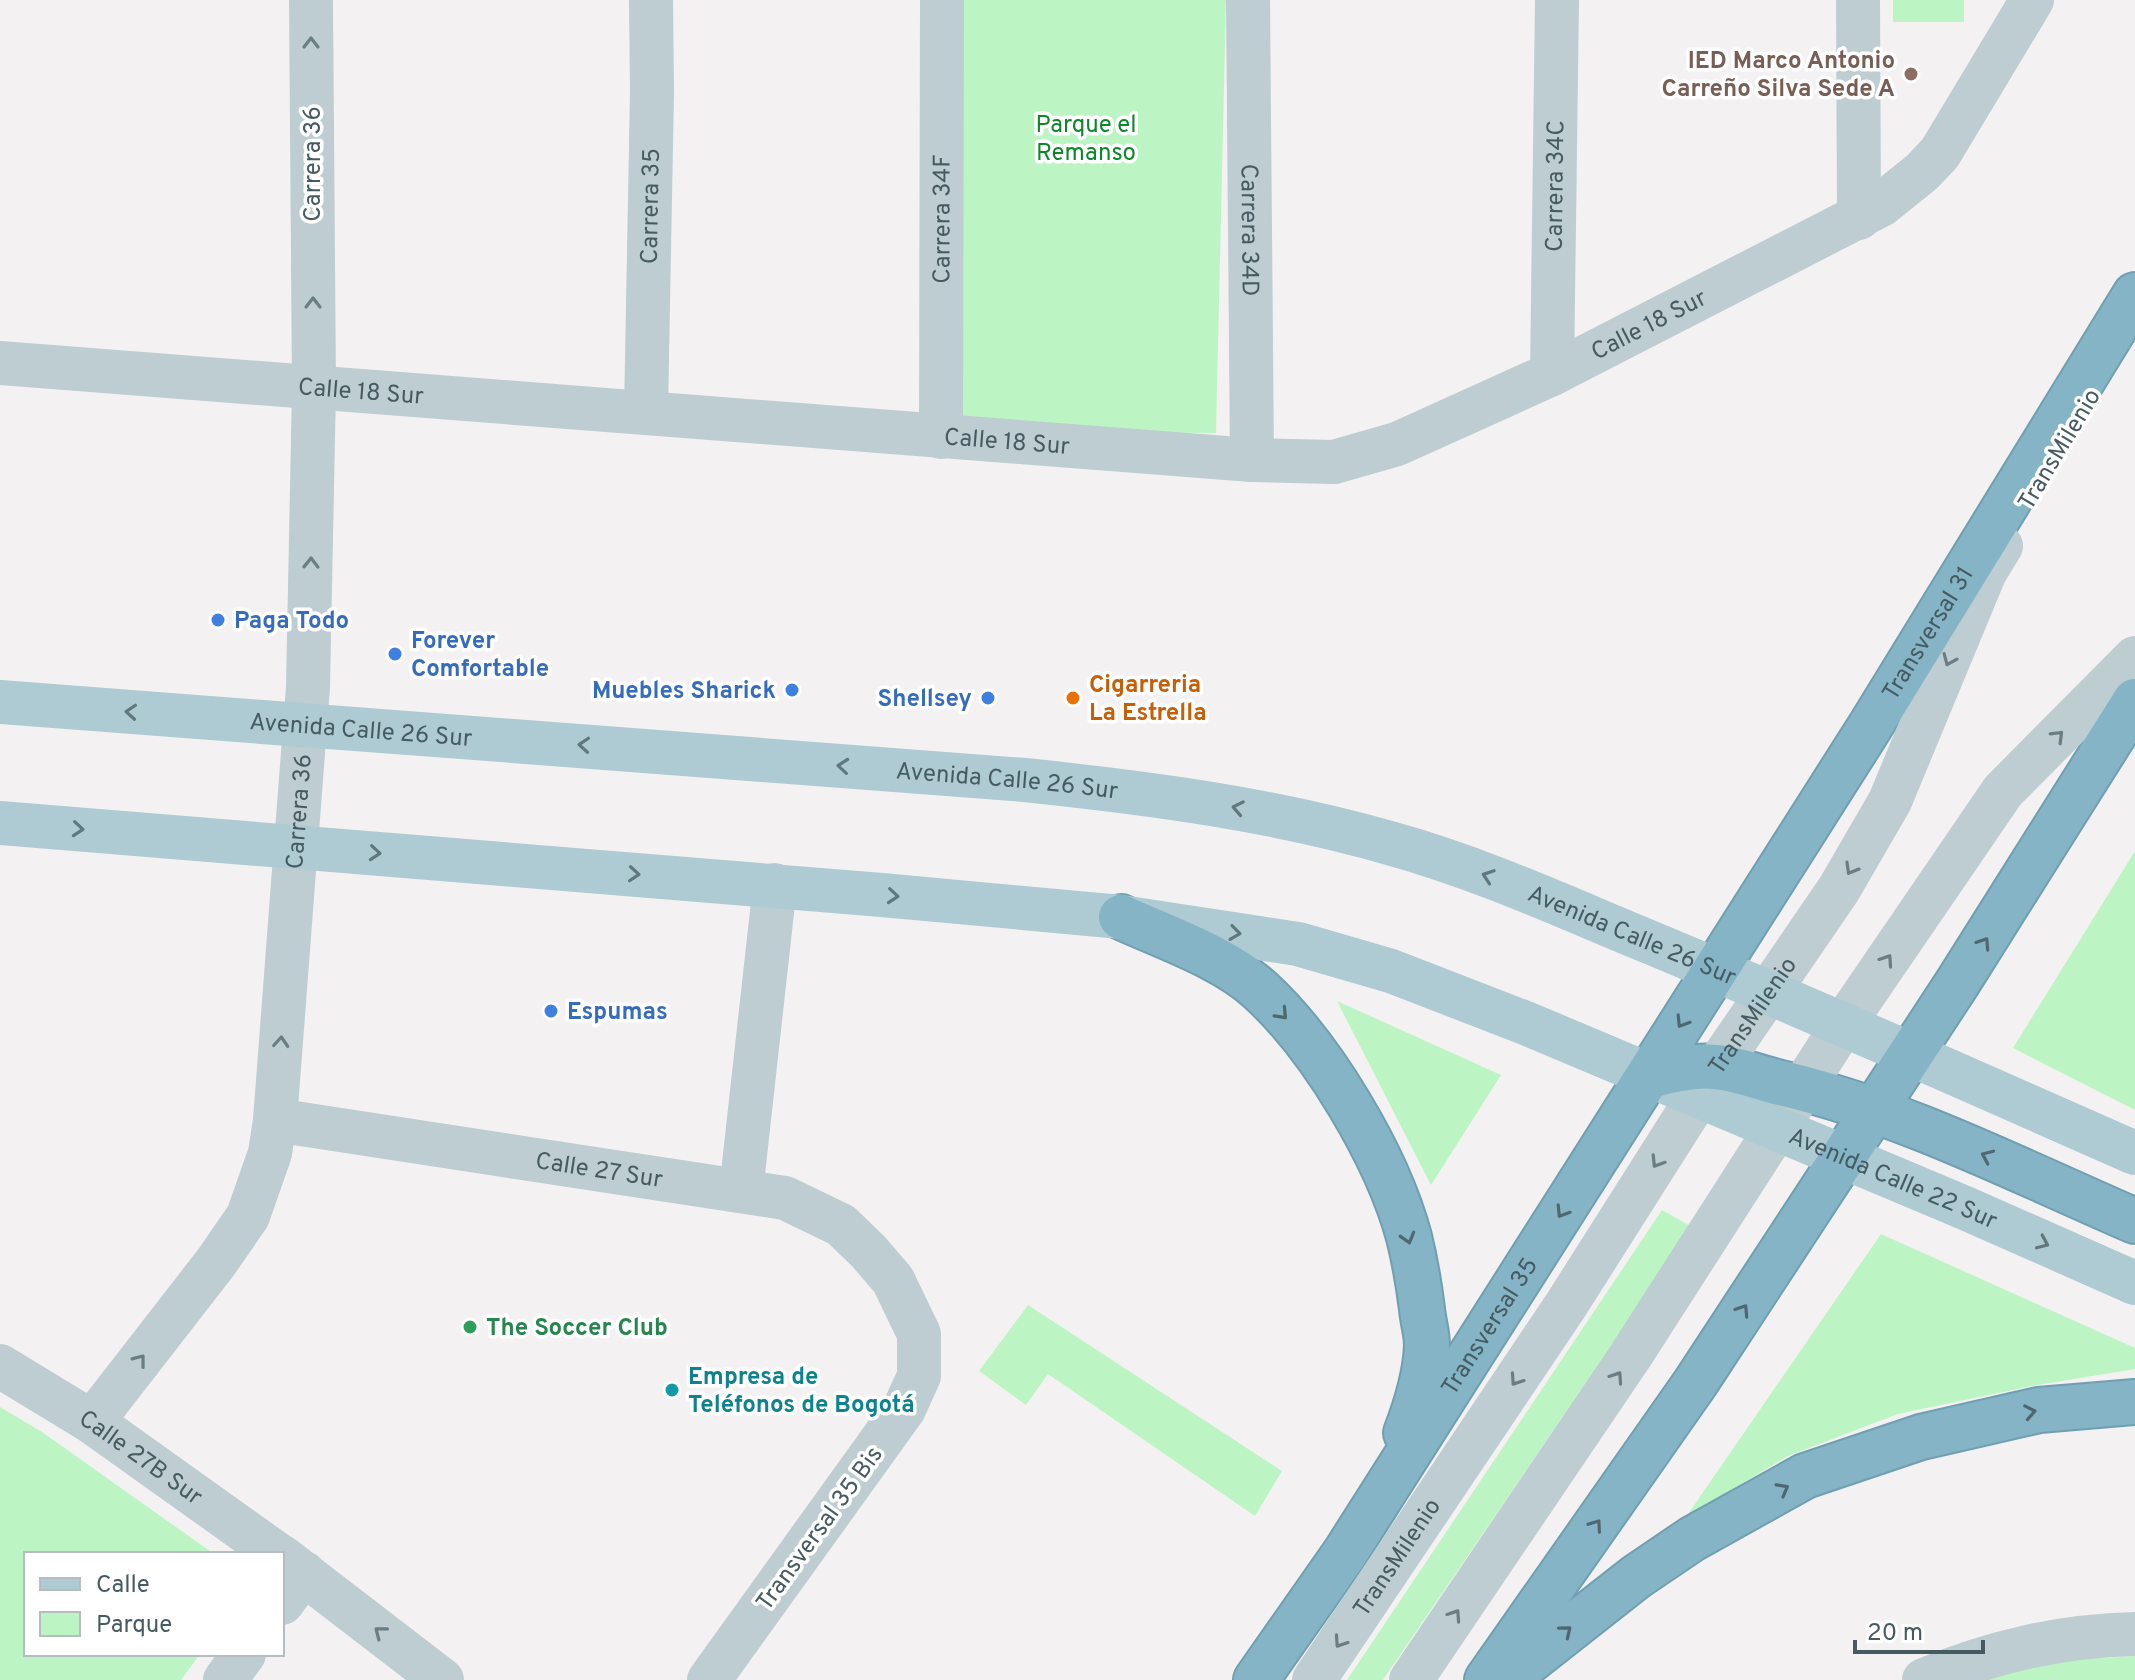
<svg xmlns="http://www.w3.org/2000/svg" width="2135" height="1680" font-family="Overpass,sans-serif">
	<rect width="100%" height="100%" fill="#f4f1f2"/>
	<g fill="#bcf5c3">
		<polygon points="952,0 1226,0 1216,433 946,431"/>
		<rect x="1893" y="0" width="71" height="22"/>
		<polygon points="2135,851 2135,1110 2013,1048"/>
		<polygon points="1337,1001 1501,1075 1431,1185"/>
		<polygon points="1662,1210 1692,1227 1383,1680 1347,1680"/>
		<polygon points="1881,1234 2135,1348 2135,1369 2032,1386 1898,1414 1788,1456 1686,1517"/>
		<polygon points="1028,1305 1282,1471 1255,1516 1048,1374 1026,1405 979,1371"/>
		<polygon points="0,1407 42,1432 214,1554 26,1554 26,1654 200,1654 181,1680 0,1680"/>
		<polygon points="2135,1656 2135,1680 1981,1680 2052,1661"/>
	</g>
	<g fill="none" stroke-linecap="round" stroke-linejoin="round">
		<g stroke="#6f9fb1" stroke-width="48">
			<g id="highway">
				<path d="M1121,917C1165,937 1224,957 1260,990C1322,1047 1387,1156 1409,1237C1415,1261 1419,1285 1422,1309C1423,1321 1427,1333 1427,1345C1426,1374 1416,1407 1406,1433"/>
				<path d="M1649,1076C1671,1070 1693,1065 1716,1067C1737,1069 1760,1078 1781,1083C1905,1112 2019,1171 2135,1221"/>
				<path id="s12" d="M1256,1680L1345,1553L1871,725L2135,295"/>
				<polyline points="1487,1680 1696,1382 1958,982 2135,701"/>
				<polyline points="1505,1680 1636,1577 1692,1539 1805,1476 1921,1437 2039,1410 2135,1402"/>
			</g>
		</g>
		<g stroke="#bdcdd2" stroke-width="44">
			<path id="s1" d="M1248,0L1252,460"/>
			<polyline points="1858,0 1859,218"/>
			<path id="s2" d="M0,363L1252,460L1334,462L1397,444L1552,374L1881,205L1922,172L1940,153L2032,0"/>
			<path id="s3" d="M1552,374L1557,0"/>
			<path id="s4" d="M646,412L652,91L651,0"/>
			<path id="s5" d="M941,437L942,0"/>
			<path id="s6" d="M275,1120L785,1198L841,1225L868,1251L893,1280L919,1334V1376L904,1409L709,1680"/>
			<polyline points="741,1191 775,885"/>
			<path id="s7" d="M0,1366L92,1422L277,1554"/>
			<path id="s8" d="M92,1422L217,1261L248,1216L270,1153L275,1120L308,687L314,388L311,0"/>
			<polyline points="282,1557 442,1680"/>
			<polyline points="282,1603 304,1573"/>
			<polyline points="225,1680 244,1654"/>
			<path id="s9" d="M1314,1680L1566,1305L1717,1067L1839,889L1890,801L1985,572L2001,546"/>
			<polyline points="1411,1680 1631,1355 1843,1025 2003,791 2135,658"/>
			<path d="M1924,1680C1994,1651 2060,1636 2135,1634"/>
		</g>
		<g stroke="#aecad3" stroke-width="44">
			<path id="s10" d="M0,702L1025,780C1149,793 1272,809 1393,844C1479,868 1560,905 1642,939C1807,1007 1971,1081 2135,1153"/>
			<path id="s11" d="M0,823L882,895L1121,917L1298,944L1391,971L1528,1024L1965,1208L2135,1283"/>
		</g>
		<use href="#highway" stroke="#84b4c5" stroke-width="44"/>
	</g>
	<defs><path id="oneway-chevron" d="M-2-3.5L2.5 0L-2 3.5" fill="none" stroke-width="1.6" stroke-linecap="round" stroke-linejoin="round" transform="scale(2)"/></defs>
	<g stroke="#6a7d83">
		<use href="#oneway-chevron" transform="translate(311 43) rotate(-90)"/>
		<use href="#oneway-chevron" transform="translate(313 303) rotate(-90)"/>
		<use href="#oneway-chevron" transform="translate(311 563) rotate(-89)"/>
		<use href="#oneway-chevron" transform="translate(1949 660) rotate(113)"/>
		<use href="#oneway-chevron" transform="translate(2058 736) rotate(-45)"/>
		<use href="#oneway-chevron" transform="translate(1851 869) rotate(120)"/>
		<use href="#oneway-chevron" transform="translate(1887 960) rotate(-56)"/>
		<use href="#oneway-chevron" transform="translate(281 1042) rotate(-86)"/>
		<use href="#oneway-chevron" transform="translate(1657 1162) rotate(122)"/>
		<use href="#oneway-chevron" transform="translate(140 1360) rotate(-52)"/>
		<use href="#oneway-chevron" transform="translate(1617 1377) rotate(-56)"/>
		<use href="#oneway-chevron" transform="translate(1516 1380) rotate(124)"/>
		<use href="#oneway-chevron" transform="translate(1455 1615) rotate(-56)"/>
		<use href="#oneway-chevron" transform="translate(380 1632) rotate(-142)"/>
		<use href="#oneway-chevron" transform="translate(1340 1642) rotate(124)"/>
	</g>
	<g stroke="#60777e">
		<use href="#oneway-chevron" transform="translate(131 712) rotate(-176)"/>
		<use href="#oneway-chevron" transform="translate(584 745) rotate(-176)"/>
		<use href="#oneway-chevron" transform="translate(843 766) rotate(-175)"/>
		<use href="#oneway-chevron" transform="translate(1238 808) rotate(-169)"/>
		<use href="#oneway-chevron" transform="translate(78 829) rotate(5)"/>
		<use href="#oneway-chevron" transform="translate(375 853) rotate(5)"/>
		<use href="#oneway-chevron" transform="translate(634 874) rotate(4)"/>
		<use href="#oneway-chevron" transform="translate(1488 876) rotate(-161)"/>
		<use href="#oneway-chevron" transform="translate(893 896) rotate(5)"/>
		<use href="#oneway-chevron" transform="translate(1235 933) rotate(8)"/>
		<use href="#oneway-chevron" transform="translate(2043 1243) rotate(24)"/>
	</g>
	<g stroke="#4f6870">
		<use href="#oneway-chevron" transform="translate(1984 943) rotate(-57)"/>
		<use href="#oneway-chevron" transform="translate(1282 1014) rotate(47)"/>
		<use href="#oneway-chevron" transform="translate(1682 1022) rotate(122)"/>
		<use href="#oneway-chevron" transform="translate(1987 1156) rotate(-156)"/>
		<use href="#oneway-chevron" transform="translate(1562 1212) rotate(122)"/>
		<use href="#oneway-chevron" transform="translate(1408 1238) rotate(74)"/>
		<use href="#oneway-chevron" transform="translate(1743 1310) rotate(-57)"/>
		<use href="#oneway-chevron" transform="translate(2030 1412) rotate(-11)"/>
		<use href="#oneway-chevron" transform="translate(1783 1489) rotate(-29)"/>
		<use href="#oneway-chevron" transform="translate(1596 1525) rotate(-55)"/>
		<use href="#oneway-chevron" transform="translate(1566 1631) rotate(-39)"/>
	</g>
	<circle fill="#8d6e63" stroke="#fff" stroke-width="3" cx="1911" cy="74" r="8"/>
	<g fill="#3f7fe0" stroke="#fff" stroke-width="3">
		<circle cx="218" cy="620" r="8"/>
		<circle cx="395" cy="654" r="8"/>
		<circle cx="792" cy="690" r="8"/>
		<circle cx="988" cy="698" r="8"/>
		<circle cx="551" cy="1011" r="8"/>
	</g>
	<circle fill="#e8710a" stroke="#fff" stroke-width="3" cx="1073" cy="698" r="8"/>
	<circle fill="#2e9e5b" stroke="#fff" stroke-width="3" cx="470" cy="1327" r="8"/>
	<circle fill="#0f9aa8" stroke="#fff" stroke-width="3" cx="672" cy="1390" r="8"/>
	<g text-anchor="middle" stroke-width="7" stroke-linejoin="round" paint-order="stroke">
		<g font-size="24" font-weight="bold" fill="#785e54" stroke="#fff" text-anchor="end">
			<text x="1895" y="68">IED Marco Antonio<tspan x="1895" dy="28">Carreño Silva Sede A</tspan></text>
		</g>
		<g font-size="24" fill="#0c872b" stroke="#fff">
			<text x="1086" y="132">Parque el<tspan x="1086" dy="28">Remanso</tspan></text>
		</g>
		<g font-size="24" fill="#465b61" stroke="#fff">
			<text transform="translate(312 164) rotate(-90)" y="8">Carrera 36</text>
			<text dy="8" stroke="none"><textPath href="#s3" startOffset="188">Carrera 34C</textPath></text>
			<text dy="8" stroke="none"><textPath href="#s4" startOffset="206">Carrera 35</textPath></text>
			<text dy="8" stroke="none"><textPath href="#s5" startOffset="218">Carrera 34F</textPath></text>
			<text dy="8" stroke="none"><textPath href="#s1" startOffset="230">Carrera 34D</textPath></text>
			<text dy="8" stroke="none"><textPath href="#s2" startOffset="1682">Calle 18 Sur</textPath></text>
			<text dy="8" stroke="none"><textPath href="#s2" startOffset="362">Calle 18 Sur</textPath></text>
			<text dy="8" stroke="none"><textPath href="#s2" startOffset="1010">Calle 18 Sur</textPath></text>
			<text transform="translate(2059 449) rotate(-59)" y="8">TransMilenio</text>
			<text dy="8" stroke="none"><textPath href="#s12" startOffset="1244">Transversal 31</textPath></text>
			<text dy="8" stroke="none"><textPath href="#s10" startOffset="362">Avenida Calle 26 Sur</textPath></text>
			<text dy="8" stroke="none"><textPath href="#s10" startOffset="1010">Avenida Calle 26 Sur</textPath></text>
			<text dy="8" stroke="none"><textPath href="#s8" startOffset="668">Carrera 36</textPath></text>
			<text dy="8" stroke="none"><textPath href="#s10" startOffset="1658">Avenida Calle 26 Sur</textPath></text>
			<text dy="8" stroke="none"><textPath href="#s9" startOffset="796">TransMilenio</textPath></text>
			<text dy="8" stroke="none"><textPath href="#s6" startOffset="328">Calle 27 Sur</textPath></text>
			<text dy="8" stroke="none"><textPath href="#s11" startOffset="1944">Avenida Calle 22 Sur</textPath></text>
			<text dy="8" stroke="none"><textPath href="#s12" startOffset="424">Transversal 35</textPath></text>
			<text dy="8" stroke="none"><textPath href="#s7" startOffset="168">Calle 27B Sur</textPath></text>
			<text transform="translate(819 1528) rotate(-54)" y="8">Transversal 35 Bis</text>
			<text dy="8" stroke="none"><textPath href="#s9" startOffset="148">TransMilenio</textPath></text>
		</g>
		<g font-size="24" font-weight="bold" fill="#366cbe" stroke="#fff" text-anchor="start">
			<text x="234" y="628">Paga Todo</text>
			<text x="411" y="648">Forever<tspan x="411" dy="28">Comfortable</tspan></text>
			<text x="776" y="698" text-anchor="end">Muebles Sharick</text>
			<text x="972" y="706" text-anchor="end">Shellsey</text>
			<text x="567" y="1019">Espumas</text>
		</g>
		<g font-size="24" font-weight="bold" fill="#c56008" stroke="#fff" text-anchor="start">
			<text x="1089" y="692">Cigarreria<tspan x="1089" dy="28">La Estrella</tspan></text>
		</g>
		<g font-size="24" font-weight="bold" fill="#27864d" stroke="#fff" text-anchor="start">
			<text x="486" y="1335">The Soccer Club</text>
		</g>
		<g font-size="24" font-weight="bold" fill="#0d838f" stroke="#fff" text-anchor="start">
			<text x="688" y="1384">Empresa de<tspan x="688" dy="28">Teléfonos de Bogotá</tspan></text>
		</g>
	</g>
	<rect x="24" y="1552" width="260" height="104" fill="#ffffff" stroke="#b5bdc0" stroke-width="2"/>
	<rect x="40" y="1578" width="40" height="12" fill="#aecad3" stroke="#b5bdc0" stroke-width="2"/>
	<text x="96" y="1592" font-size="24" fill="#465b61">Calle</text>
	<rect x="40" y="1612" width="40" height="24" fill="#bcf5c3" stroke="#b5bdc0" stroke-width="2"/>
	<text x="96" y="1632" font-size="24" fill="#465b61">Parque</text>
	<path d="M1855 1640v12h128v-12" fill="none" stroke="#465b61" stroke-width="4"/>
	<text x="1867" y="1640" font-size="24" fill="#465b61" stroke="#ffffff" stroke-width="6" paint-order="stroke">20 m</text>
</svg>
